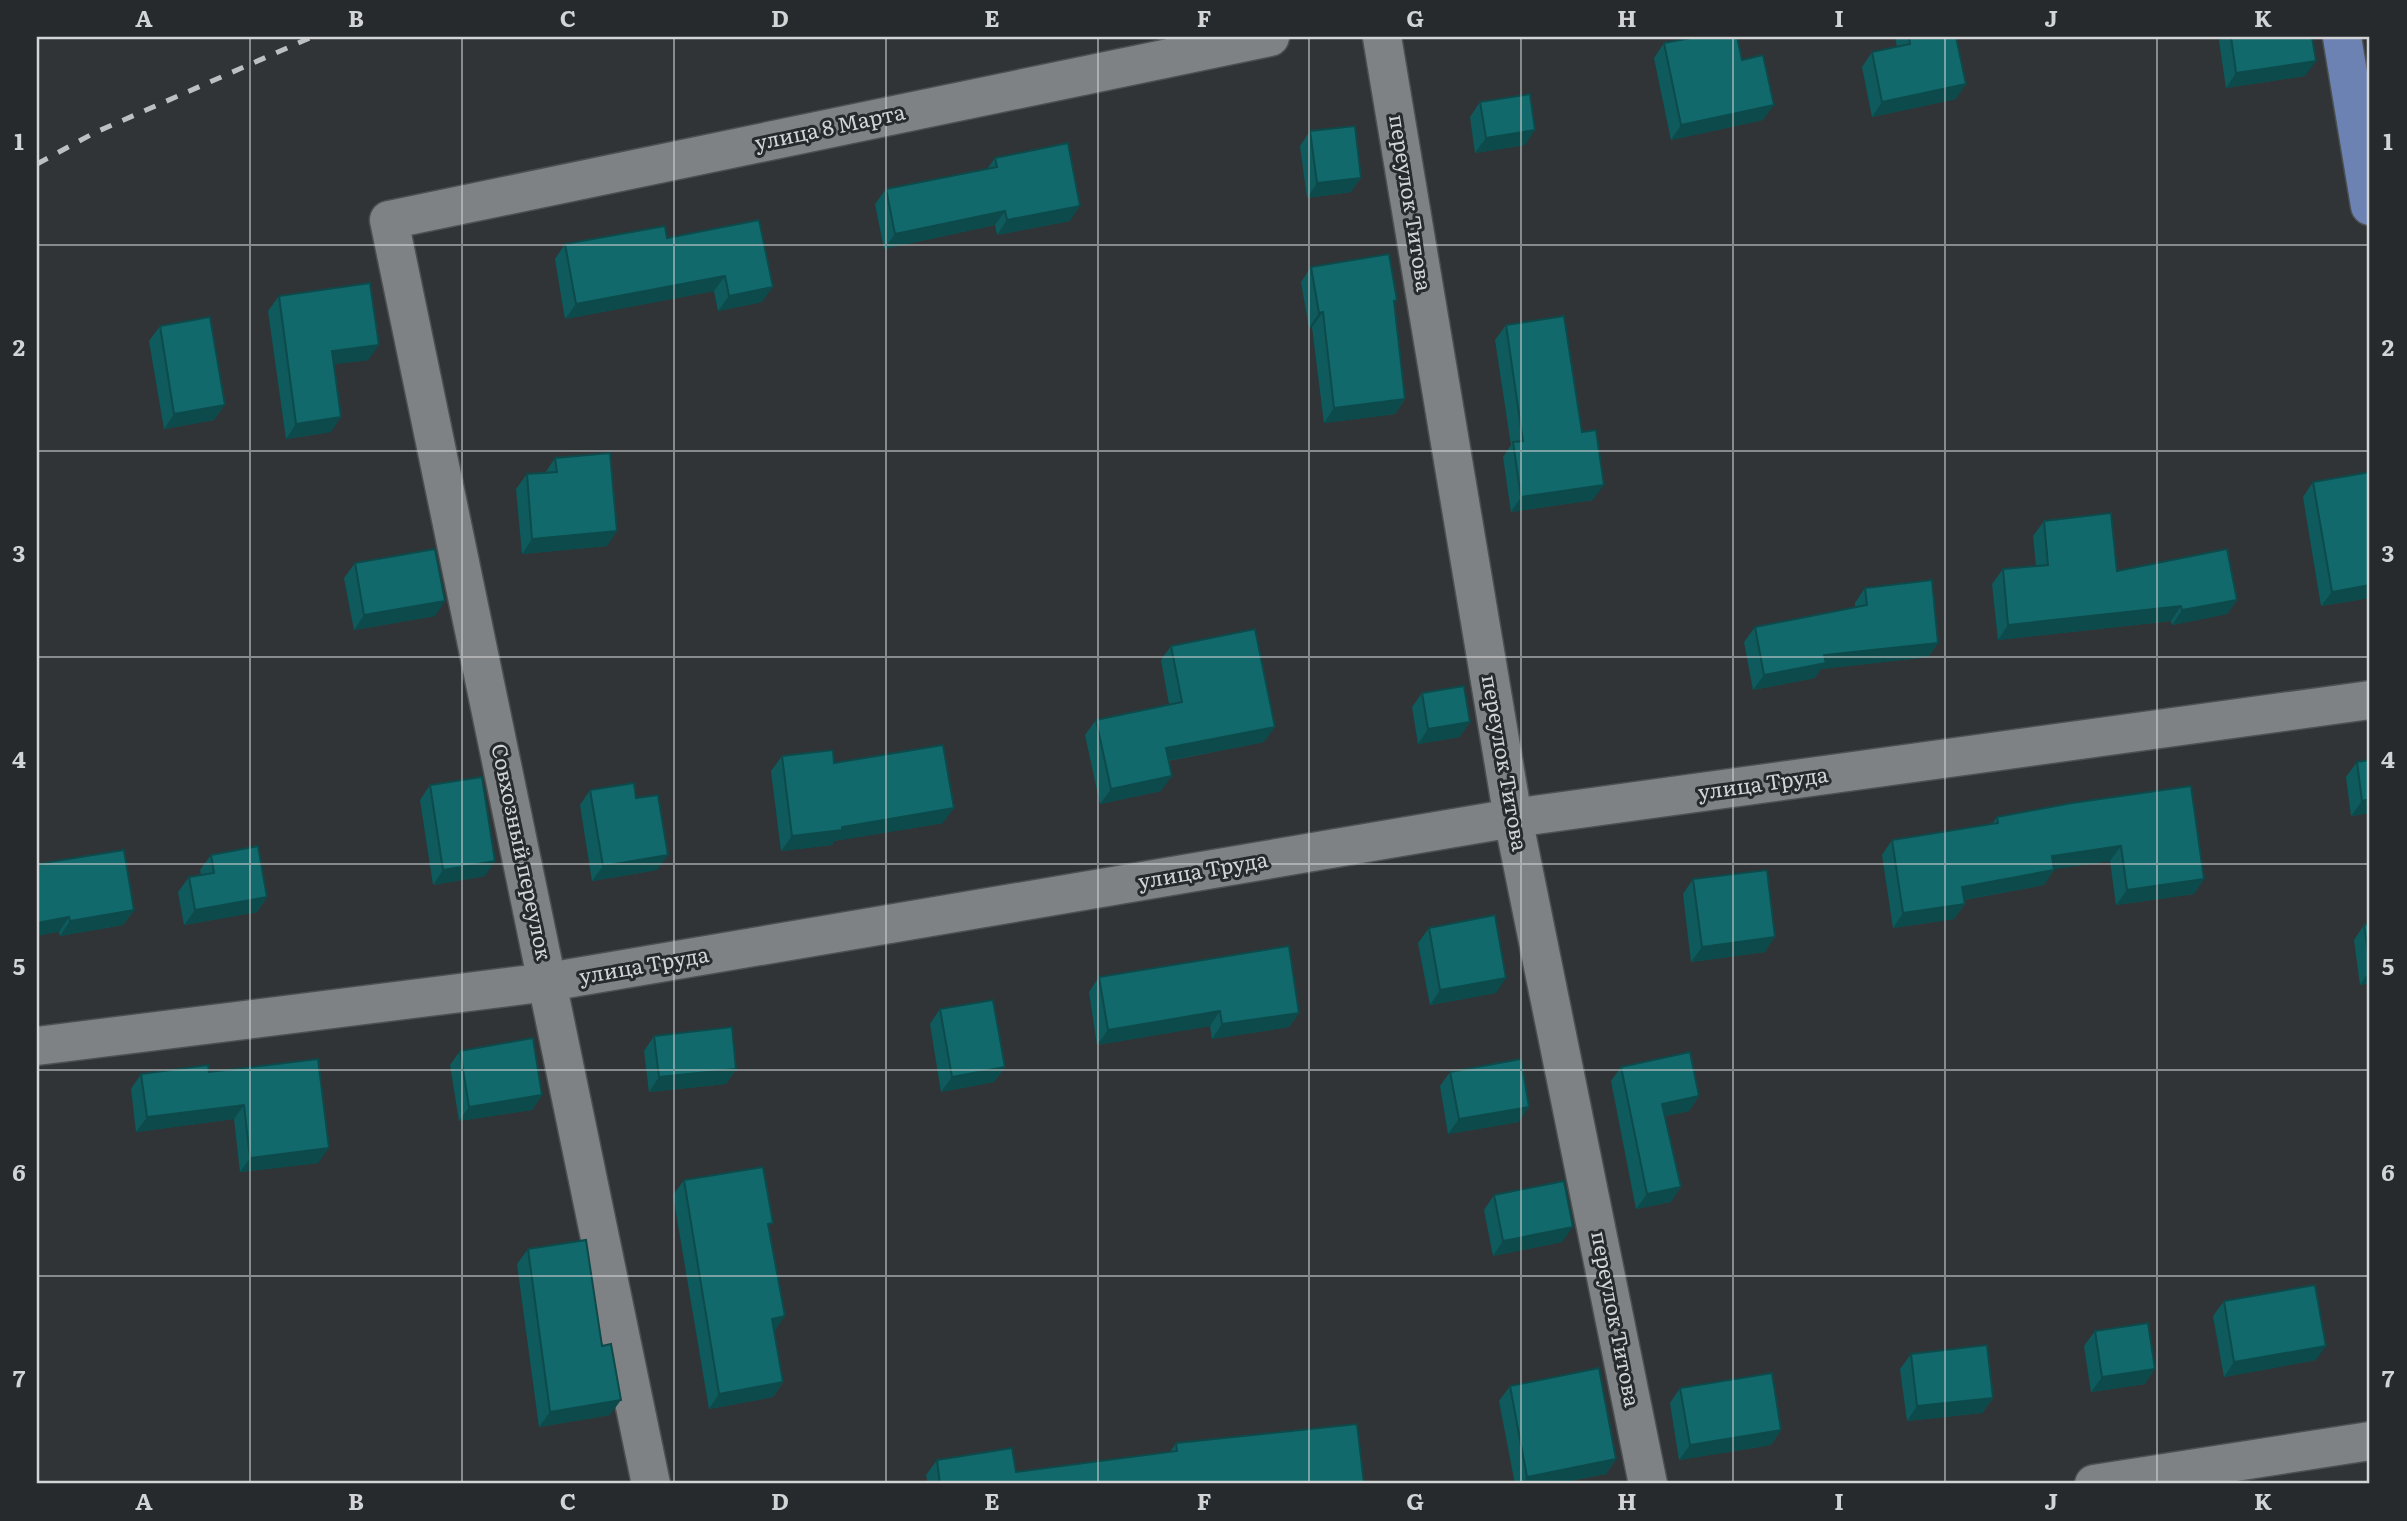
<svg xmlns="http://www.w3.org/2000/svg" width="2407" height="1521" font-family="Literata,serif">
	<rect width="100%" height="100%" fill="#303436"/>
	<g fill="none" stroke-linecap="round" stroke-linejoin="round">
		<g stroke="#4c5051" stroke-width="41">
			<g id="minor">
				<polyline points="1382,37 1513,818 1648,1484"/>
				<polyline points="37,1046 548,982 1513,818 2370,700"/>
				<polyline points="651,1484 389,220 1270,37"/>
				<polyline points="2094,1484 2370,1441"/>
			</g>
		</g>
		<g stroke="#4c5051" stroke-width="41">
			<polyline id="major" points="2342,37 2370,206"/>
		</g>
		<use href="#minor" stroke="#7e8284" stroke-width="38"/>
		<use href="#major" stroke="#6c82b2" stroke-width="38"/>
		<polyline stroke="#bdbfc1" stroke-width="5" stroke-dasharray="12 12" stroke-linecap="butt" points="37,164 94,133 312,37"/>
	</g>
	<g fill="#0f5a5c">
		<polygon points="1895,37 1956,37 1956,99 1872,117 1862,67 1872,52 1897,47"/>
		<polygon points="2222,37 2312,37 2305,76 2226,88 2219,41"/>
		<polygon points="1664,43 1742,60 1763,120 1671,140 1654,58"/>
		<polygon points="1480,102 1525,145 1475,153 1470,117"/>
		<polygon points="1310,131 1351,192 1307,198 1300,146"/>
		<polygon points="995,158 1070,221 997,235 995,225 884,249 875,204 886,189 987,169"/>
		<polygon points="667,238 762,302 718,311 714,291 565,319 555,259 565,244"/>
		<polygon points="1311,267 1394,304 1405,399 1395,414 1324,423 1312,327 1309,328 1301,282"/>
		<polygon points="279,296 368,360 334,364 331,432 286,439 268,311"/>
		<polygon points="1506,325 1582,432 1593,500 1511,512 1503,457 1511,445 1495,340"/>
		<polygon points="160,326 214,420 164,429 149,341"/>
		<polygon points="555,458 607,546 522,554 516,489 527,474 545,473"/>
		<polygon points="2313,482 2370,598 2321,606 2303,497"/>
		<polygon points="2044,521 2117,571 2237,600 2227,614 2172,625 2171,621 1998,640 1992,584 2003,569 2036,566 2033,536"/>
		<polygon points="355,563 435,616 354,630 344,578"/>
		<polygon points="1865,588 1938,643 1928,657 1821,669 1815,678 1753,690 1744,642 1755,627 1855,607 1855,603"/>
		<polygon points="1171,646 1264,742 1168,761 1161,791 1100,804 1085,735 1096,720 1169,704 1161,660"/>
		<polygon points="1422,693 1470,722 1459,737 1418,744 1412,707"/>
		<polygon points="782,756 834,763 943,823 834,841 832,845 781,851 771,771"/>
		<polygon points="2357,762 2370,813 2351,816 2346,777"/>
		<polygon points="430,785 485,876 433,885 420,800"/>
		<polygon points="590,790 636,798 657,870 592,881 580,805"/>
		<polygon points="2072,803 2204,879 2194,894 2116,905 2110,861 2054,869 2044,885 1964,900 1965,904 1954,919 1893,928 1882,855 1892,840 1992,824 1997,817"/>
		<polygon points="211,855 267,897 257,912 184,925 178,892 189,877 201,875 200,870"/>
		<polygon points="37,864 134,910 123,925 60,936"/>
		<polygon points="1693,879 1765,952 1691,962 1683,894"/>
		<polygon points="2370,924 2370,983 2360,985 2354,940 2364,925"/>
		<polygon points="1429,928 1496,993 1430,1005 1418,943"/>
		<polygon points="1099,977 1299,1013 1289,1027 1212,1039 1210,1026 1097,1045 1089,992"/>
		<polygon points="940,1009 1005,1067 994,1082 941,1092 930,1024"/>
		<polygon points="654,1036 736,1069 726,1084 649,1092 644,1051"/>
		<polygon points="460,1051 542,1095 532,1110 459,1121 450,1065"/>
		<polygon points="1621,1067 1699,1096 1689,1111 1665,1116 1671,1202 1636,1209 1611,1081"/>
		<polygon points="209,1072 318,1163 240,1172 234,1119 136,1132 131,1089 141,1074"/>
		<polygon points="1450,1072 1519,1122 1448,1134 1440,1086"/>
		<polygon points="684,1180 769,1229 775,1331 774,1331 783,1382 773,1397 709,1409 673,1195"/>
		<polygon points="1494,1195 1562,1242 1493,1256 1484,1210"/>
		<polygon points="528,1249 610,1415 539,1427 517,1264"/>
		<polygon points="2224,1301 2316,1360 2224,1377 2213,1316"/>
		<polygon points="2095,1331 2145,1384 2091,1392 2084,1346"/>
		<polygon points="1911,1354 1993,1398 1982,1413 1907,1421 1900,1369"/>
		<polygon points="1510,1386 1616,1459 1606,1474 1554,1484 1515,1484 1499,1401"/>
		<polygon points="1680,1388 1781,1430 1771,1445 1679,1460 1670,1403"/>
		<polygon points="1176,1443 1364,1484 928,1484 926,1475 937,1460 1016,1472 1170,1452"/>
	</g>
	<g fill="#0d4a4b">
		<polygon points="2316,61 2305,76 2226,88 2236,73"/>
		<polygon points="1966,84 1956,99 1872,117 1882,102"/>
		<polygon points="1774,105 1763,120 1671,140 1681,125"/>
		<polygon points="1535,130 1525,145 1475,153 1486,138"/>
		<polygon points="1361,178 1351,192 1307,198 1317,183"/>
		<polygon points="1080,206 1070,221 997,235 1007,220"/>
		<polygon points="1005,211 995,225 884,249 895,234"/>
		<polygon points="725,276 714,291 565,319 576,304"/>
		<polygon points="773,287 762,302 718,311 729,296"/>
		<polygon points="1323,312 1312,327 1309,328 1319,313"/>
		<polygon points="379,345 368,360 322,366 332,351"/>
		<polygon points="1405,399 1395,414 1324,423 1334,408"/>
		<polygon points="225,405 214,420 164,429 174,414"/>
		<polygon points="341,417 331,432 286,439 296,424"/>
		<polygon points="1604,485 1593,500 1511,512 1521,497"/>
		<polygon points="617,531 607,546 522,554 532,539"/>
		<polygon points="2370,585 2370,598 2321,606 2332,592"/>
		<polygon points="2237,600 2227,614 2172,625 2182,610"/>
		<polygon points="445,601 435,616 354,630 364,615"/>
		<polygon points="2181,606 2171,621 1998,640 2008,625"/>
		<polygon points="1938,643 1928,657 1821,669 1815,678 1753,690 1764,675 1824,655"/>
		<polygon points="1470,722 1459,737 1418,744 1428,729"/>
		<polygon points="1275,727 1264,742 1155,763 1166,748"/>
		<polygon points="1172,776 1161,791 1100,804 1111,789"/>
		<polygon points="2370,799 2370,813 2351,816 2362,801"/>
		<polygon points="954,808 943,823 834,841 832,845 781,851 792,836"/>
		<polygon points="2121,846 2110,861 2041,871 2052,856"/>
		<polygon points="668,855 657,870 592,881 603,866"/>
		<polygon points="495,861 485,876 433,885 443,870"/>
		<polygon points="2054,870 2044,885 1952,902 1962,887"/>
		<polygon points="2204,879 2194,894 2116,905 2127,890"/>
		<polygon points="267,897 257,912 184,925 195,910"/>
		<polygon points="1965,904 1954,919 1893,928 1903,913"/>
		<polygon points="134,910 123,925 60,936 70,921"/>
		<polygon points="69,917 59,932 37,936 37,923"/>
		<polygon points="1775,937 1765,952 1691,962 1702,947"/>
		<polygon points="2370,970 2370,983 2360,985"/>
		<polygon points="1506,978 1496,993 1430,1005 1440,990"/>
		<polygon points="1220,1011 1210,1026 1097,1045 1108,1030"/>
		<polygon points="1299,1013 1289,1027 1212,1039 1222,1024"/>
		<polygon points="1005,1067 994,1082 941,1092 952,1077"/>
		<polygon points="736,1069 726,1084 649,1092 659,1077"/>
		<polygon points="542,1095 532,1110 459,1121 469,1107"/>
		<polygon points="1699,1096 1689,1111 1652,1119 1662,1104"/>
		<polygon points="244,1105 234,1119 136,1132 147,1117"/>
		<polygon points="1529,1107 1519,1122 1448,1134 1459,1119"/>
		<polygon points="329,1148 318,1163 240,1172 250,1158"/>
		<polygon points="1681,1187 1671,1202 1636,1209 1647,1194"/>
		<polygon points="1573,1227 1562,1242 1493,1256 1503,1241"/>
		<polygon points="785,1316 775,1331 761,1334 772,1319"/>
		<polygon points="2326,1346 2316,1360 2224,1377 2234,1362"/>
		<polygon points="2155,1369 2145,1384 2091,1392 2102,1377"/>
		<polygon points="783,1382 773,1397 709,1409 719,1394"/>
		<polygon points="1993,1398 1982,1413 1907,1421 1917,1406"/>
		<polygon points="621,1400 610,1415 539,1427 550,1412"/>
		<polygon points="1781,1430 1771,1445 1679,1460 1690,1445"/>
		<polygon points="1616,1459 1606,1474 1554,1484 1522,1484 1527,1477"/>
	</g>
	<g fill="#12696b" stroke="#0d4a4b" stroke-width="2">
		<polygon points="1696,37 1737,37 1742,60 1763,55 1774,105 1681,125 1664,43"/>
		<polygon points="1909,37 1956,37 1966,84 1882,102 1872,52 1910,44"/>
		<polygon points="2231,37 2312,37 2316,61 2236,73"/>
		<polygon points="1530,94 1535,130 1486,138 1480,102"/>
		<polygon points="1355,126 1361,178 1317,183 1310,131"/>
		<polygon points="1068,143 1080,206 1007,220 1005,211 895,234 886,189 997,167 995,158"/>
		<polygon points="759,220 773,287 729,296 725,276 576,304 565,244 665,226 667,238"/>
		<polygon points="1389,254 1397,300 1394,301 1405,399 1334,408 1323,312 1319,313 1311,267"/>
		<polygon points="370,283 379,345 332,351 341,417 296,424 279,296"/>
		<polygon points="1564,316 1582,432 1596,430 1604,485 1521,497 1513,442 1523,441 1506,325"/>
		<polygon points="210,317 225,405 174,414 160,326"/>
		<polygon points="610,453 617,531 532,539 527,474 557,472 555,458"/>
		<polygon points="2370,472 2370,585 2332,592 2313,482"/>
		<polygon points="2111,513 2117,571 2227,549 2237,600 2182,610 2181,606 2008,625 2003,569 2048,565 2044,521"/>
		<polygon points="435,549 445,601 364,615 355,563"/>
		<polygon points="1932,580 1938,643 1824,655 1826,663 1764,675 1755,627 1867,605 1865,588"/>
		<polygon points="1255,629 1275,727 1166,748 1172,776 1111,789 1096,720 1182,702 1171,646"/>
		<polygon points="1464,686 1470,722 1428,729 1422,693"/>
		<polygon points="943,745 954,808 842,827 842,830 792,836 782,756 833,750 834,763"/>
		<polygon points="2370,760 2370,799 2362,801 2357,762"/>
		<polygon points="482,777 495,861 443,870 430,785"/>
		<polygon points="634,783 636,798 658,795 668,855 603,866 590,790"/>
		<polygon points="2191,786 2204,879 2127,890 2121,846 2052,856 2054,870 1962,887 1965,904 1903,913 1892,840 1998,823 1997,817 2072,803"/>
		<polygon points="258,846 267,897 195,910 189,877 214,873 211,855"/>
		<polygon points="124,850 134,910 70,921 69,917 37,923 37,864"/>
		<polygon points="1767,870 1775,937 1702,947 1693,879"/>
		<polygon points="1495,915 1506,978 1440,990 1429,928"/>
		<polygon points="2370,924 2370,967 2364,925"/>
		<polygon points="1289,946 1299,1013 1222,1024 1220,1011 1108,1030 1099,977"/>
		<polygon points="993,1000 1005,1067 952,1077 940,1009"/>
		<polygon points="732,1027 736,1069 659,1077 654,1036"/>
		<polygon points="533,1038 542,1095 469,1107 460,1051"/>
		<polygon points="1690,1052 1699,1096 1662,1104 1681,1187 1647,1194 1621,1067"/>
		<polygon points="318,1059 329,1148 250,1158 244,1105 147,1117 141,1074 208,1065 209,1072"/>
		<polygon points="1521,1059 1529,1107 1459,1119 1450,1072"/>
		<polygon points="763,1167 773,1223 768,1224 785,1316 772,1319 783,1382 719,1394 684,1180"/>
		<polygon points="1564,1181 1573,1227 1503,1241 1494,1195"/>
		<polygon points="586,1240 602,1346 611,1344 621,1400 550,1412 528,1249"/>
		<polygon points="2315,1285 2326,1346 2234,1362 2224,1301"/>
		<polygon points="2148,1323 2155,1369 2102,1377 2095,1331"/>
		<polygon points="1987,1345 1993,1398 1917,1406 1911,1354"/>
		<polygon points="1599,1368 1616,1459 1527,1477 1510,1386"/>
		<polygon points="1772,1373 1781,1430 1690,1445 1680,1388"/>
		<polygon points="1357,1424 1364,1484 940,1484 937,1460 1012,1448 1016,1472 1177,1451 1176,1443"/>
	</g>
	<path fill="none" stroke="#d2d4d6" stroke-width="2" stroke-opacity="0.55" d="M250,37V1484M462,37V1484M674,37V1484M886,37V1484M1098,37V1484M1309,37V1484M1521,37V1484M1733,37V1484M1945,37V1484M2157,37V1484M37,245H2370M37,451H2370M37,657H2370M37,864H2370M37,1070H2370M37,1276H2370"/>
	<g text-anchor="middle" stroke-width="6" stroke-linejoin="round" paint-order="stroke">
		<g font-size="21" fill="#d2d4d6" stroke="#262a2c">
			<text transform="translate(830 128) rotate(-12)" y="7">улица 8 Марта</text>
			<text transform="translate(1410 203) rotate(81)" y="7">переулок Титова</text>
			<text transform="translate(1504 763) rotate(80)" y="7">переулок Титова</text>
			<text transform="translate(1763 784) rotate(-8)" y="7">улица Труда</text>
			<text transform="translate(521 852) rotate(78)" y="7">Совхозный переулок</text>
			<text transform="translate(1203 871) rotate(-10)" y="7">улица Труда</text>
			<text transform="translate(644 966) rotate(-10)" y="7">улица Труда</text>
			<text transform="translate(1615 1319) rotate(79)" y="7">переулок Титова</text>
		</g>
	</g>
	<rect width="2407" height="1521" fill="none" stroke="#262a2c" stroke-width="77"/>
	<rect x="38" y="38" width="2330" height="1444" fill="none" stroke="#d2d4d6" stroke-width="2.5"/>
	<g font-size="23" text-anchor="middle" font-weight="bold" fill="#d2d4d6">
		<text x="144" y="27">A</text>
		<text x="356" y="27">B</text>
		<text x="568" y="27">C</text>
		<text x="780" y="27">D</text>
		<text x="992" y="27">E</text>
		<text x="1204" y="27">F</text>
		<text x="1415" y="27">G</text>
		<text x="1627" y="27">H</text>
		<text x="1839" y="27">I</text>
		<text x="2051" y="27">J</text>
		<text x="2263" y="27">K</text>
		<text x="19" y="150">1</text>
		<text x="2388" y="150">1</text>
		<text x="19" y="356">2</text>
		<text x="2388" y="356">2</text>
		<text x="19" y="562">3</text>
		<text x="2388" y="562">3</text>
		<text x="19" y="768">4</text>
		<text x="2388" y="768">4</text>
		<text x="19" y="975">5</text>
		<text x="2388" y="975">5</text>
		<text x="19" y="1181">6</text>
		<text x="2388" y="1181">6</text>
		<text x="19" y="1387">7</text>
		<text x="2388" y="1387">7</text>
		<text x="144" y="1510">A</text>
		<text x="356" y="1510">B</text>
		<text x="568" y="1510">C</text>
		<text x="780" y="1510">D</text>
		<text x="992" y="1510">E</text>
		<text x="1204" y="1510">F</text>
		<text x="1415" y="1510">G</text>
		<text x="1627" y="1510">H</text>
		<text x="1839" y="1510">I</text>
		<text x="2051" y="1510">J</text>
		<text x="2263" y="1510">K</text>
	</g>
</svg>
